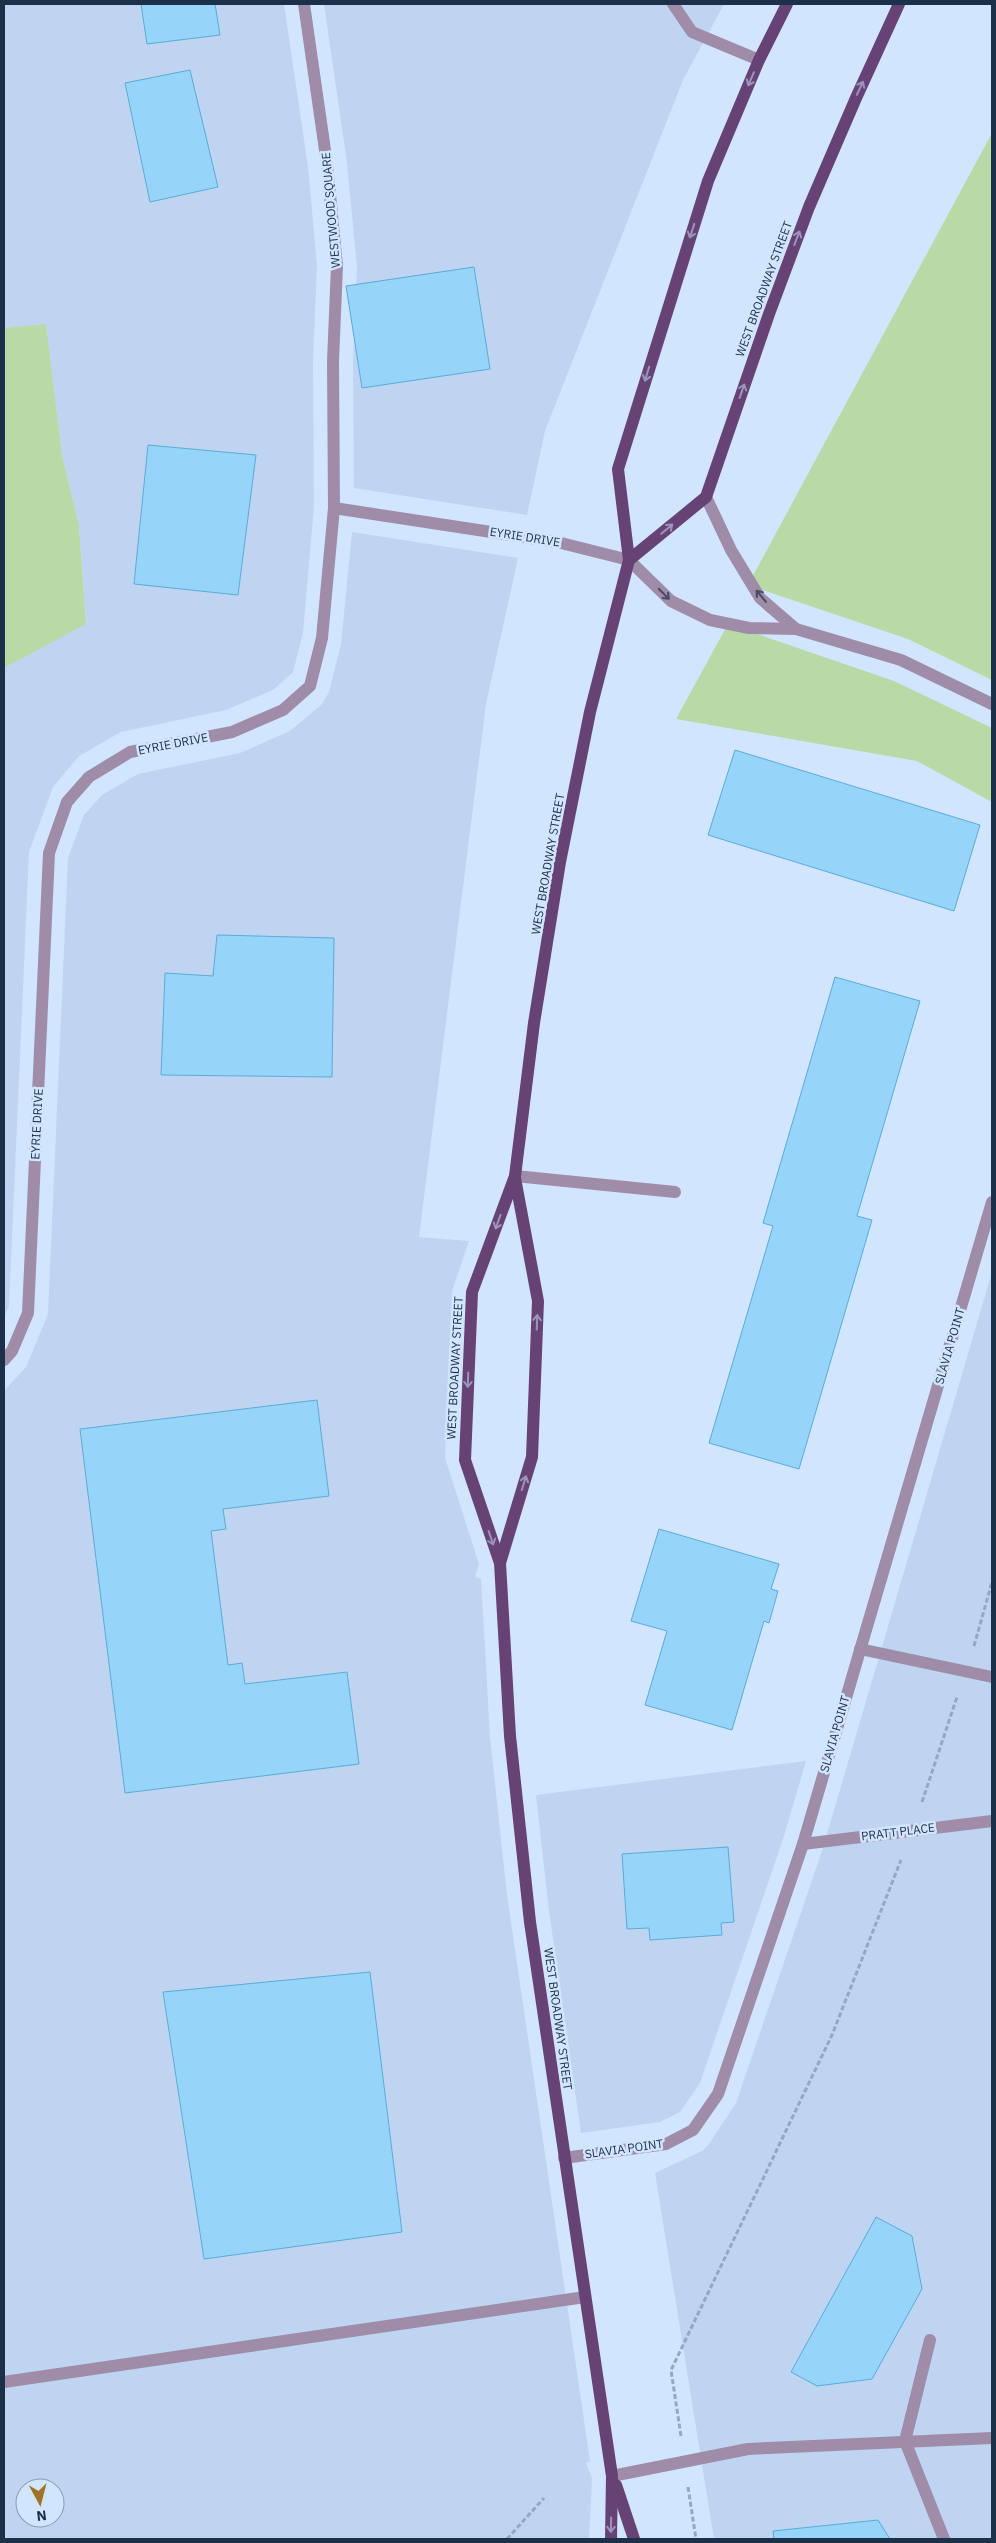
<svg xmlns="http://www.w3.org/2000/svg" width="996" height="2543" font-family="'IBM Plex Sans',sans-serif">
	<rect width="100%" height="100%" fill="#d1e5ff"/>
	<g fill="#bfd4f1" fill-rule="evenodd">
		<polygon points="4,4 284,4 308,167 317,265 313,361 314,506 303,633 293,672 273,690 226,710 121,732 79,756 53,787 29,852 9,1306 4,1317 4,668 86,623 79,525 62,455 46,325 4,328"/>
		<polygon points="324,4 724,4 683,80 545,431 527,515 354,488 353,362 357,268 347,163"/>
		<path d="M352,532L518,558L486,704L419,1237L469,1241L452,1291L445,1458L479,1564L475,1577L481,1579L490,1737L507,1895L590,2461L586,2463L592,2478L589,2539H4V1391L26,1367L48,1314L68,858L84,815L102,795L138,774L240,753L290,731L322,704L329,692L341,644ZM25,2488H55V2518H25Z"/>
		<polygon points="992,1272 992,2539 714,2539 655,2173 702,2151 709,2144 736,2103 822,1851"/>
		<polygon points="806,1761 784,1836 700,2083 680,2112 660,2122 581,2133 549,1911 536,1795"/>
	</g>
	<g fill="#b7daa6">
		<polygon points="992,133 992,680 908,639 748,585"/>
		<polygon points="46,324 62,455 79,525 86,624 4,668 4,328"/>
		<polygon points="728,624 894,681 992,728 992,802 917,761 676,719"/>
	</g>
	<g fill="#96d4f9" stroke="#5aabd8">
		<polygon points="141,4 215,4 220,35 147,44"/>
		<polygon points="190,70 218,187 150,202 125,83"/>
		<polygon points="474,267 490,369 362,388 346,286"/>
		<polygon points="148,445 256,455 238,595 134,584"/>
		<polygon points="735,750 980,825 954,911 708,835"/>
		<polygon points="217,935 334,938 332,1077 161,1075 165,973 213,976"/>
		<polygon points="835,977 920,1001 857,1216 872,1220 799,1469 709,1443 773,1226 763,1223"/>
		<polygon points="317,1400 329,1496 223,1509 226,1529 211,1531 228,1665 242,1663 245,1684 347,1672 359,1764 125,1793 80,1429"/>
		<polygon points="659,1529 779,1564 771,1589 778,1591 769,1623 764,1621 732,1730 645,1705 667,1631 631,1621"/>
		<polygon points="728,1847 734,1922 721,1923 722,1935 650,1940 649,1928 627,1929 622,1854"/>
		<polygon points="370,1972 402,2232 204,2259 163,1992"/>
		<polygon points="876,2217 912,2236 922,2289 872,2379 817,2386 791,2372"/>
		<polygon points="878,2520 890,2539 774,2539 773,2531"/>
	</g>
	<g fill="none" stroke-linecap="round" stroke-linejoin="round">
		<g stroke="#95a8c2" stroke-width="3" stroke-dasharray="5 2.5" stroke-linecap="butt">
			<polyline points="974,1646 992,1582"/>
			<polyline points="922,1802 957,1697"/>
			<polyline points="681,2436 671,2370 832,2035 901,1860"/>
			<polyline points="688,2487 696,2539"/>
			<polyline points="507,2539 544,2498"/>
		</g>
		<g stroke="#9f8ca8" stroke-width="12">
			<polyline points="673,4 692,32 759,60"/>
			<polyline points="860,1649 992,1677"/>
			<polyline points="803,1844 992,1821"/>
			<polyline points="930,2340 905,2441 944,2539"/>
			<polyline points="4,2382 585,2297"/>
			<polyline points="612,2476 748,2449 992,2438"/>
		</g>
		<g stroke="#9f8ca8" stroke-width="12">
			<polyline points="706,497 731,550 760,598 796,629"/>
			<polyline points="334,508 557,542 629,560 671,601 710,620 749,628 796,629 901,660 992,704"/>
			<polyline points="515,1176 675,1192"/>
			<polyline points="4,1360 12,1351 28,1313 49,853 67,802 89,777 130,752 232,732 283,710 310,686 322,638 334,508 333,361 337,266 327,164 304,4"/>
			<polyline points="564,2158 666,2144 693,2130 718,2094 803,1844 992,1202"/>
		</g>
		<g stroke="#664374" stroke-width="12">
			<polyline points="629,560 706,497 769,314 809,207 856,98 899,4"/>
			<polyline points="500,1563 532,1457 538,1301 515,1178"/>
			<polyline points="616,2485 634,2539"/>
			<polyline points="611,2539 612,2476 530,1922 510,1736 500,1563 465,1460 472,1292 515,1176 534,1023 560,862 590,712 629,560 618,469 708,181 759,60 787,4"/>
		</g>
	</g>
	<defs><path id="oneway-shaft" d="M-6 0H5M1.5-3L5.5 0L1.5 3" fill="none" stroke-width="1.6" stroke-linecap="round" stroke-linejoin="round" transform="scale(1.25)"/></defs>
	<g stroke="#9c94ba">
		<use href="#oneway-shaft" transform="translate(751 79) rotate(113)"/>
		<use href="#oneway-shaft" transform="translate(860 88) rotate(-65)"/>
		<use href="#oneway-shaft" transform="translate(692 231) rotate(108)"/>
		<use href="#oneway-shaft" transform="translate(797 238) rotate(-69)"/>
		<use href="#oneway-shaft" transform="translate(647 374) rotate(107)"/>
		<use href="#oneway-shaft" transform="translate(742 391) rotate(-71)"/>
		<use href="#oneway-shaft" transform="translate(667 529) rotate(-40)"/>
		<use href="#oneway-shaft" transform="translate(498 1222) rotate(110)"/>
		<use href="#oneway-shaft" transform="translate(537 1322) rotate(-88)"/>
		<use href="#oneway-shaft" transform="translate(468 1380) rotate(92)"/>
		<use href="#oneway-shaft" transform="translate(524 1483) rotate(-73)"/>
		<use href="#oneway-shaft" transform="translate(491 1538) rotate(71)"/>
		<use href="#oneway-shaft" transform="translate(611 2525) rotate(91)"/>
	</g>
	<g stroke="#444c66">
		<use href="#oneway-shaft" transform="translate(664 594) rotate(45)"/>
		<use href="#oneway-shaft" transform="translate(761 596) rotate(-130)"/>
	</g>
	<g text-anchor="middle" stroke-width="5" stroke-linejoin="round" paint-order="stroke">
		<g font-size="12" fill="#1d3049" stroke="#d1e5ff">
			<text transform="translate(331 210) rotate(-95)" y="4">WESTWOOD SQUARE</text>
			<text transform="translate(764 289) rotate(-70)" y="4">WEST BROADWAY STREET</text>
			<text transform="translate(525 537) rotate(9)" y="4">EYRIE DRIVE</text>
			<text transform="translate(173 744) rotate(-11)" y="4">EYRIE DRIVE</text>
			<text transform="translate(548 864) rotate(-80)" y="4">WEST BROADWAY STREET</text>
			<text transform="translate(37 1124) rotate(-87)" y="4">EYRIE DRIVE</text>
			<text transform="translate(950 1346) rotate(-74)" y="4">SLAVIA POINT</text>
			<text transform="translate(455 1368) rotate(-87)" y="4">WEST BROADWAY STREET</text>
			<text transform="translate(835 1734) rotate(-74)" y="4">SLAVIA POINT</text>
			<text transform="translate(898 1832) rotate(-7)" y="4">PRATT PLACE</text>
			<text transform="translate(558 2019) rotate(82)" y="4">WEST BROADWAY STREET</text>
			<text transform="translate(624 2149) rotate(-8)" y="4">SLAVIA POINT</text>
		</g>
	</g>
	<rect width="996" height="2543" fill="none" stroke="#1d3049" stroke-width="10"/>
	<g transform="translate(40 2503) rotate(173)"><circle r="24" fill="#d1e5ff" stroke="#899db6"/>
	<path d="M0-4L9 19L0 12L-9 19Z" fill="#a17225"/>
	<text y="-8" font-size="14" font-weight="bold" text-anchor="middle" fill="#1d3049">N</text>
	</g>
</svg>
